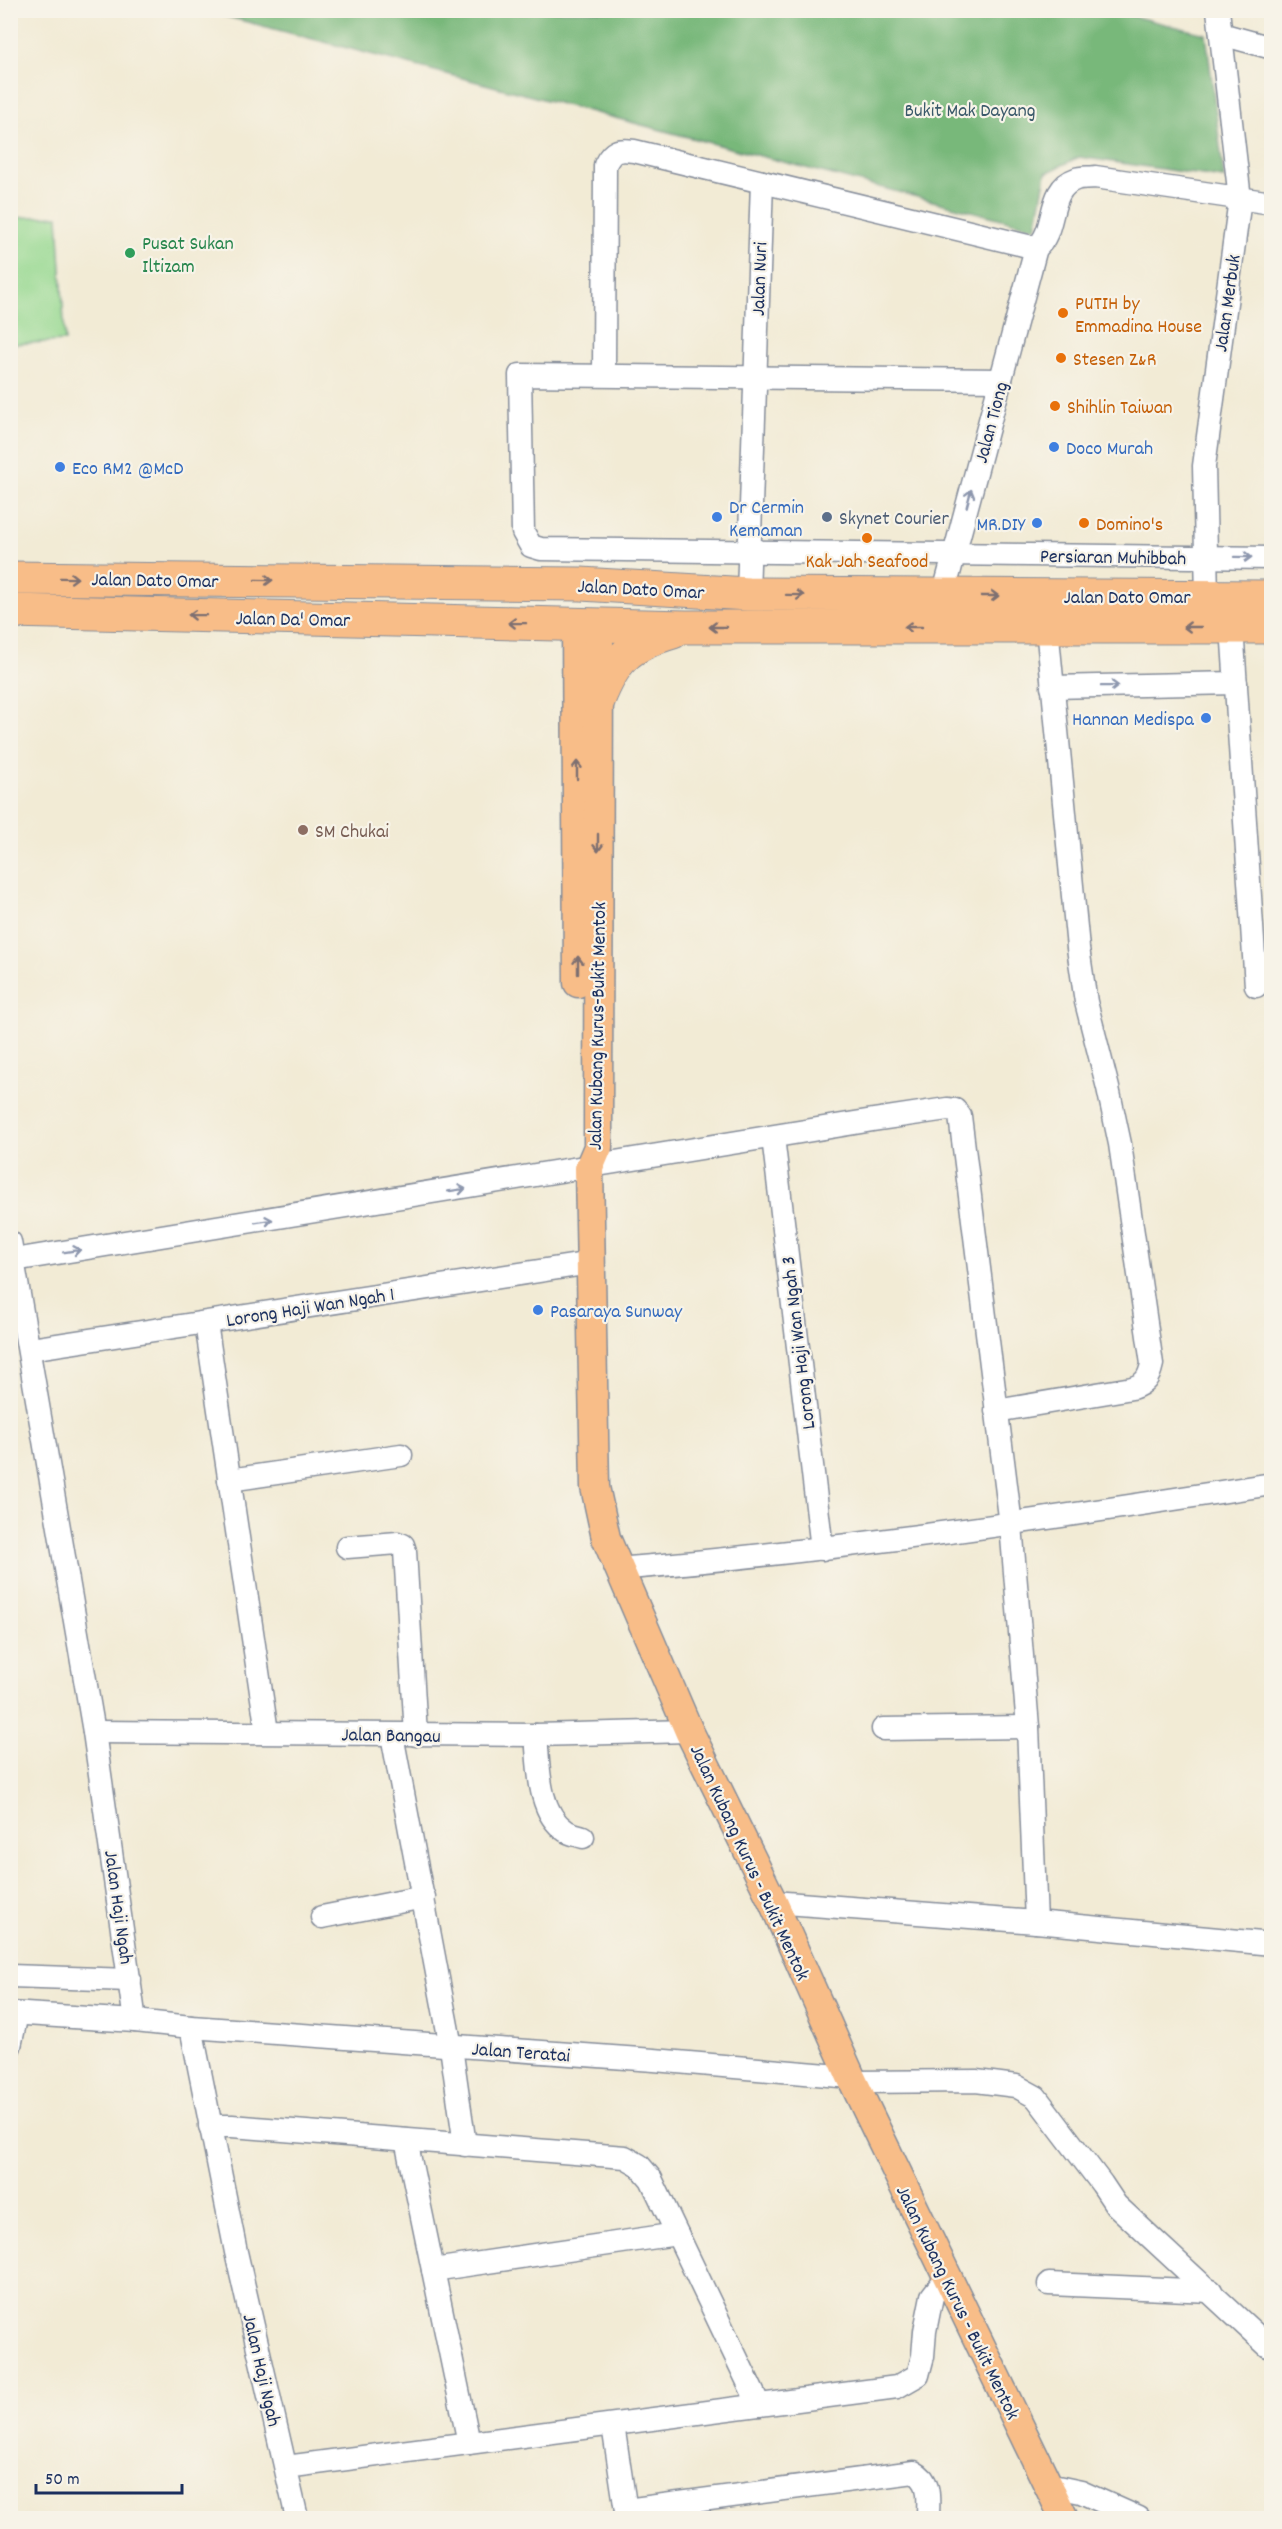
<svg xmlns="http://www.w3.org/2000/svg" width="1282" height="2529" font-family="Dekko,sans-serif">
	<rect width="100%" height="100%" fill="#f7f3e8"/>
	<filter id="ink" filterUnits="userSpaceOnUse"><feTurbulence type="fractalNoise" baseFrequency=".0167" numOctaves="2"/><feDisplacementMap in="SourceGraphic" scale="12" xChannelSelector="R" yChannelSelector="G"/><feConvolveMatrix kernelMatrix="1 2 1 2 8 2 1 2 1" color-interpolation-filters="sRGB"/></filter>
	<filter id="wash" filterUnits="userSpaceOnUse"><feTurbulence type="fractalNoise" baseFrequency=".008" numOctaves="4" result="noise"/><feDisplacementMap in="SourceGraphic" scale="24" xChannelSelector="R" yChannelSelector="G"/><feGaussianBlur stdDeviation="1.35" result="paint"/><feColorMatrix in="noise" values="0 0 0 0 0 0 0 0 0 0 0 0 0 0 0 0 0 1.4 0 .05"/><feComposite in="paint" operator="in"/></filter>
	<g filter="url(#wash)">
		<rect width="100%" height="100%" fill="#f2ebd5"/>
		<polygon fill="#95d88f" stroke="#588476" stroke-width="1.5" points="58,216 65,341 11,344 11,218"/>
		<polygon fill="#78b87a" stroke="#4a746c" stroke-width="1.5" points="214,11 1112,11 1206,34 1224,178 1079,157 1046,173 1036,228 217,14"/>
	</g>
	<g filter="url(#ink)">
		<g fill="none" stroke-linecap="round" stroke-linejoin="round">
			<g stroke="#868d9a" stroke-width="25">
				<g id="minor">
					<polyline points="1221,34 1272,48"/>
					<path d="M1036,248C1058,231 1046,189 1076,179C1081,177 1089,178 1095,177L1272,203"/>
					<path d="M604,375L605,165C612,150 618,149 634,151L1036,248"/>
					<polyline points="1001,380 520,375 523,532 531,546 541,549 1272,558"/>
					<polyline points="748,594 762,182"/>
					<polyline points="943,596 1036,248"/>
					<polyline points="1207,596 1204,466 1240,199 1218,10"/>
					<polyline points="1232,627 1256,986"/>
					<polyline points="1052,687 1236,683"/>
					<polyline points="773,1137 822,1549"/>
					<polyline points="10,1242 94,1732 135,2021 191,2027 236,2252 297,2518"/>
					<polyline points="14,1260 873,1120 947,1109 955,1110 960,1116 1011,1525 1028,1727 1036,1922"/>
					<polyline points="206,1323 267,1732"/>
					<polyline points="30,1349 591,1263"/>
					<path d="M996,1411L1132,1388C1145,1384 1149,1378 1152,1364L1120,1144L1108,1088L1086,1002L1078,948L1047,627"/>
					<polyline points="229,1480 401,1455"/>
					<polyline points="347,1547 398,1543 403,1545 405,1551 416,1735"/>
					<path d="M617,1569C837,1551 1054,1518 1272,1484"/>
					<polyline points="883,1729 1028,1727"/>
					<polyline points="94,1732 536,1735 689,1731"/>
					<polyline points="392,1735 451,2047 465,2145"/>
					<path d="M536,1735C539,1765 537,1812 566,1831C570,1834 578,1835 583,1837"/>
					<polyline points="773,1902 1036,1922 1272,1944"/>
					<polyline points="322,1917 424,1897"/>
					<polyline points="10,1976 130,1980"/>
					<polyline points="10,2013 135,2021"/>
					<polyline points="191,2027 654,2060 851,2077"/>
					<polyline points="10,2046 17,2014"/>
					<polyline points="853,2082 976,2081 1016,2086 1036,2097 1102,2184 1116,2205 1268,2346"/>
					<polyline points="210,2126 232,2126 625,2157 639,2165 651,2179 759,2405"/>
					<polyline points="406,2140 469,2443"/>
					<polyline points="433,2270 677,2234"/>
					<polyline points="1049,2284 1211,2291"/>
					<polyline points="613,2425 627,2518"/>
					<polyline points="286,2467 897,2387 918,2375 923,2356 925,2331 932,2296 947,2277"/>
					<polyline points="1048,2485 1081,2492 1139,2518"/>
					<path d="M626,2510L914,2472C932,2481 928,2500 928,2518"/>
				</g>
			</g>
			<g stroke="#868d9a" stroke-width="31">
				<g id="major">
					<polyline points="576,624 578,983"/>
					<polyline points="599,625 598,1147 589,1168 595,1487 606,1538 689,1731 773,1902 851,2077 1064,2518"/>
				</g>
			</g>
			<g stroke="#868d9a" stroke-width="35">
				<g id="highway">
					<polyline points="10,578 581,584 748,594 1272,597"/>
					<polyline points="10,611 686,627 1272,627"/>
					<path d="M598,701C615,658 629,645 673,632"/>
				</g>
			</g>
			<use href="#minor" stroke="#fff" stroke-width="22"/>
			<use href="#major" stroke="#f8bd88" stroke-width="28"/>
			<use href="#highway" stroke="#f8bd88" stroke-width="33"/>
		</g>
		<defs><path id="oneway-shaft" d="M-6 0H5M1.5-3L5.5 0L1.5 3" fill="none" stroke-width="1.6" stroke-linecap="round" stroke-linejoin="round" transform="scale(1.5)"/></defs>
		<g stroke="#8d97ae">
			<use href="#oneway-shaft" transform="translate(969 498) rotate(-75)"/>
			<use href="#oneway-shaft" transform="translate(1243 557) rotate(1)"/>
			<use href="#oneway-shaft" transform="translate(1110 686) rotate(-1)"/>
			<use href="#oneway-shaft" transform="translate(457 1190) rotate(-9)"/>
			<use href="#oneway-shaft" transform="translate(264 1221) rotate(-9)"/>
			<use href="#oneway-shaft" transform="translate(72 1251) rotate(-9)"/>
		</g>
		<g stroke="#7e6f71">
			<use href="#oneway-shaft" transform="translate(69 578) rotate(1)"/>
			<use href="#oneway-shaft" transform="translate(264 580) rotate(1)"/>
			<use href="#oneway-shaft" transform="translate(795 595) rotate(1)"/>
			<use href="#oneway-shaft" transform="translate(990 596)"/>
			<use href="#oneway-shaft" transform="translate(197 615) rotate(-179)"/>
			<use href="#oneway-shaft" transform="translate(517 623) rotate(-179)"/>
			<use href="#oneway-shaft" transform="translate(718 627) rotate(180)"/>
			<use href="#oneway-shaft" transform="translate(913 627) rotate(180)"/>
			<use href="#oneway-shaft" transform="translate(1192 627) rotate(-180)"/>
			<use href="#oneway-shaft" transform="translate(577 770) rotate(-90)"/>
			<use href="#oneway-shaft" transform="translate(598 843) rotate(90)"/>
			<use href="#oneway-shaft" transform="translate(578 965) rotate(-90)"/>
		</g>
	</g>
	<circle fill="#2e9e5b" stroke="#f7f3e8" stroke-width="2" cx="130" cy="253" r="6"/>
	<g fill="#e8710a" stroke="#f7f3e8" stroke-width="2">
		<circle cx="1063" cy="313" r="6"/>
		<circle cx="1061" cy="358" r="6"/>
		<circle cx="1055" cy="406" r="6"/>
		<circle cx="1084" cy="523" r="6"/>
		<circle cx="867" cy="538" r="6"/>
	</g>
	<g fill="#3f7fe0" stroke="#f7f3e8" stroke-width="2">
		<circle cx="1054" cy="447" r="6"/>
		<circle cx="60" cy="467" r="6"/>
		<circle cx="717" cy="517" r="6"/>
		<circle cx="1037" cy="523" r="6"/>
		<circle cx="1206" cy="718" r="6"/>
		<circle cx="538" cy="1310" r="6"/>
	</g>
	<circle fill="#5c6f8a" stroke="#f7f3e8" stroke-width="2" cx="827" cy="517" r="6"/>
	<circle fill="#8d6e63" stroke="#f7f3e8" stroke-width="2" cx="303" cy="830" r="6"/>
	<g text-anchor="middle" stroke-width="4.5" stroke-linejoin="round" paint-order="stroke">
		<g font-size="20" fill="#3a596a" stroke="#f7f3e8">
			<text x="970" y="116">Bukit Mak Dayang</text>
		</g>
		<g font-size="20" fill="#27864d" stroke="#f7f3e8" text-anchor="start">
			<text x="142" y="249">Pusat Sukan<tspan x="142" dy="23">Iltizam</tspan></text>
		</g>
		<g font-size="20" fill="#1b2f5e" stroke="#f7f3e8">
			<text transform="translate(758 279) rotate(-88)" y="7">Jalan Nuri</text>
			<text transform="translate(1226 303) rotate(-82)" y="7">Jalan Merbuk</text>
			<text transform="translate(990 422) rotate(-75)" y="7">Jalan Tiong</text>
			<text transform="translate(1113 556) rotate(1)" y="7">Persiaran Muhibbah</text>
			<text transform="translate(155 579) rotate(1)" y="7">Jalan Dato Omar</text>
			<text transform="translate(641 588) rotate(3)" y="7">Jalan Dato Omar</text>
			<text x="1127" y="603">Jalan Dato Omar</text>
			<text transform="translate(293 618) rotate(1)" y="7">Jalan Da' Omar</text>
			<text transform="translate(596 1026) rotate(-89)" y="7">Jalan Kubang Kurus-Bukit Mentok</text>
			<text transform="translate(310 1306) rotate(-9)" y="7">Lorong Haji Wan Ngah 1</text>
			<text transform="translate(797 1343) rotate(-97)" y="7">Lorong Haji Wan Ngah 3</text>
			<text transform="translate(391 1734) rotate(1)" y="7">Jalan Bangau</text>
			<text transform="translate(751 1862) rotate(65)" y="7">Jalan Kubang Kurus - Bukit Mentok</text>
			<text transform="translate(120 1907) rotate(82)" y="7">Jalan Haji Ngah</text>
			<text transform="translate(521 2051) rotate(4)" y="7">Jalan Teratai</text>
			<text transform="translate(959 2302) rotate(64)" y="7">Jalan Kubang Kurus - Bukit Mentok</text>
			<text transform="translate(263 2370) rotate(77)" y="7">Jalan Haji Ngah</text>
		</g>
		<g font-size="20" fill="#c56008" stroke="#f7f3e8" text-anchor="start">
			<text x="1075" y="309">PUTIH by<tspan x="1075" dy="23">Emmadina House</tspan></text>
			<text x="1073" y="365">Stesen Z&amp;R</text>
			<text x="1067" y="413">Shihlin Taiwan</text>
			<text x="1096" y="530">Domino's</text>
			<text x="867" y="567" text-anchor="middle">Kak Jah Seafood</text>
		</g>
		<g font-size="20" fill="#366cbe" stroke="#f7f3e8" text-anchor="start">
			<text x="1066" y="454">Doco Murah</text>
			<text x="72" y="474">Eco RM2 @McD</text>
			<text x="729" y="513">Dr Cermin<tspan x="729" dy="23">Kemaman</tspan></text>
			<text x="1025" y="530" text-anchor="end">MR.DIY</text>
			<text x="1194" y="725" text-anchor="end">Hannan Medispa</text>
			<text x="550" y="1317">Pasaraya Sunway</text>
		</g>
		<g font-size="20" fill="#4e5e75" stroke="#f7f3e8" text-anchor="start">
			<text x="839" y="524">Skynet Courier</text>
		</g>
		<g font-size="20" fill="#785e54" stroke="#f7f3e8" text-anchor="start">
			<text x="315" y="837">SM Chukai</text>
		</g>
	</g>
	<rect width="1282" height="2529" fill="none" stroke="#f7f3e8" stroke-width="36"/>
	<path d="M36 2484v9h146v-9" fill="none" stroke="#1b2f5e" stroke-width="3"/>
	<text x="45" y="2484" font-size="18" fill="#1b2f5e" stroke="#f7f3e8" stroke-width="4.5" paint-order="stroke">50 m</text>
</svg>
